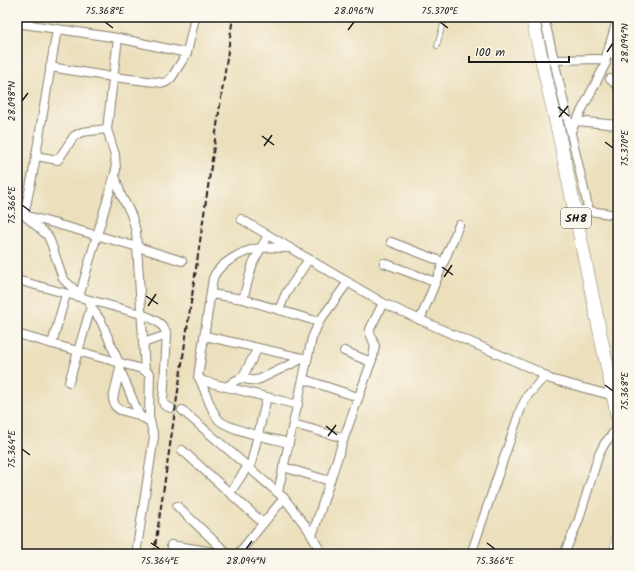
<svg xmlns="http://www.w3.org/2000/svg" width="635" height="571" font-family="Kalam,sans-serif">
	<rect width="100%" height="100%" fill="#fbf7ec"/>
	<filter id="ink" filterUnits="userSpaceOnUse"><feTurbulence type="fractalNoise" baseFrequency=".025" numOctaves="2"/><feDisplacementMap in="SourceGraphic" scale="8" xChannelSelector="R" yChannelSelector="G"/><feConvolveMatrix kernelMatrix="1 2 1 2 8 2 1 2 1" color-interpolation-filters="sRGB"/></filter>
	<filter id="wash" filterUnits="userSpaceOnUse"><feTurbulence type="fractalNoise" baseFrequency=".012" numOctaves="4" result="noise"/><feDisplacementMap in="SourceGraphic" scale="16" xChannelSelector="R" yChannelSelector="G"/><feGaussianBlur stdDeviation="0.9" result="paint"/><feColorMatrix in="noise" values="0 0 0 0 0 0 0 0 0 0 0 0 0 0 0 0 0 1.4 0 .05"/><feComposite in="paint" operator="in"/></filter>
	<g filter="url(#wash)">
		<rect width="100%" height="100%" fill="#ebdfbc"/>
	</g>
	<g filter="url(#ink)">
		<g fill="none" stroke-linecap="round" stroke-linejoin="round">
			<g stroke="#847e6c" stroke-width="5.5">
				<polyline id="service" points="437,46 445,17"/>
			</g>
			<g stroke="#847e6c" stroke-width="10">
				<g id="minor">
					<polyline points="544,17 589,211"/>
					<polyline points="17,23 118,38 187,53"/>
					<polyline points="57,29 33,173 24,215 48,236 51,243 63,279 79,294"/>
					<polyline points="607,53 618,56"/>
					<polyline points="554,60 600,59 605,61 606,63 571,131"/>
					<polyline points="605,61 618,17"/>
					<polyline points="50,67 113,77 164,83 168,81 172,77 187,53 195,17"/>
					<polyline points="610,79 618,86"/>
					<polyline points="576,121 618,125"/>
					<polyline points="36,156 58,160 74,136 82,132 107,129"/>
					<polyline points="115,176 121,195 131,214 136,231 145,370"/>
					<polyline points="574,209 618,215"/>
					<polyline points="17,213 138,247 182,261"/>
					<polyline points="241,219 383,303 454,335 535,370 550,379 614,396"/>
					<polyline points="391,242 443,262"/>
					<path d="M289,248C280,248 270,247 260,248C244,250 219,263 213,278L198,377L203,381L298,405"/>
					<polyline points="384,263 435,282"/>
					<path d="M17,280L141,314C152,318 164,323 167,335L163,402L164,405L171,408"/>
					<polyline points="211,294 243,299 319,322"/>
					<polyline points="79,297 116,170 115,155 107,129 118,38"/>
					<polyline points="243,299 253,263 268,235"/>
					<polyline points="89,304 101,321 119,363"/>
					<polyline points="279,310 286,293 295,280 309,259"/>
					<polyline points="420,320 459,225"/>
					<polyline points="17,334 142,369 150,374 149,417 154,437 153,443 136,554"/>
					<polyline points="205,336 307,359"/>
					<polyline points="143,343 167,335"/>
					<polyline points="52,344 66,294"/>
					<polyline points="344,351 371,362"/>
					<polyline points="121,364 113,399 115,406 120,410 138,415 149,421"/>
					<polyline points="120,369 140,417"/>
					<polyline points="242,378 258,348"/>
					<polyline points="303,379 358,397"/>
					<path d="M200,380C206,392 210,409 218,419C227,430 274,439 289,443"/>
					<polyline points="69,382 91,307"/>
					<path d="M227,387C246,370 244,385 260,379L304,358"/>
					<polyline points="182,410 284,498 308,529 322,554"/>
					<polyline points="293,424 344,438"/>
					<polyline points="182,450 263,523"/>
					<polyline points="283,467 330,481"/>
					<polyline points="250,468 267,397"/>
					<polyline points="278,492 312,338 319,322 348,282"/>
					<polyline points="230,493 248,466"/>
					<polyline points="177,506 228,554"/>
					<polyline points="312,536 344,438 373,357 375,346 370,333 370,329 383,303"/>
					<polyline points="171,545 226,554"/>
					<polyline points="238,554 284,498"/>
					<polyline points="471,554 521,408 528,395 545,376"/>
					<polyline points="564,554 578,522 599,454 605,443 618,427"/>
				</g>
			</g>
			<g stroke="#847e6c" stroke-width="14">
				<g id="primary">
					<polyline points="532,17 559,135 618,419"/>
					<polyline points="617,554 618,540"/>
				</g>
			</g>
			<use href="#service" stroke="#fff" stroke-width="4"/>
			<use href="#minor" stroke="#fff" stroke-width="8"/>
			<use href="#primary" stroke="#fff" stroke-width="13"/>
			<polyline stroke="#1c1c1c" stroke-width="2" stroke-dasharray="6 3" stroke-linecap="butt" points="154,554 233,17"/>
		</g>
	</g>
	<path fill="none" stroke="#1c1c1c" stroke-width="1.5" d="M105,22L113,28M440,22L448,28M348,30L354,22M607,52L613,43M22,101L28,93M558,107L569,116M559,117L568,106M262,136L274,145M605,142L613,148M264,146L272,135M22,205L30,211M442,267L453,275M444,277L452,265M146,296L158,304M148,306L156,294M605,385L613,391M326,426L337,435M328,436L336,425M22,449L30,455M151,543L160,549M487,543L495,549M246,549L252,541"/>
	<g text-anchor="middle" stroke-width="3.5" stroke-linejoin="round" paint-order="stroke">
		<rect fill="#fbf7ec" stroke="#5f5e5a" stroke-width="1" x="561" y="208" width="30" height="20" rx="3"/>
		<g font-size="12" font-weight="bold" fill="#1c1c1c">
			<text x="576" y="222">SH8</text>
		</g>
	</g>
	<rect width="635" height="571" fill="none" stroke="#fbf7ec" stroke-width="44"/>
	<path d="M469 56v6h100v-6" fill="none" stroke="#1c1c1c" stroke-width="2"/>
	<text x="475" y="56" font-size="12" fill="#1c1c1c" stroke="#fbf7ec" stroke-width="3" paint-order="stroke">100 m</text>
	<rect x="22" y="22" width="591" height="527" fill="none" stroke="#1c1c1c" stroke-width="1.5"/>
	<g font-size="10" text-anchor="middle" fill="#1c1c1c">
		<text x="105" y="14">75.368°E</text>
		<text x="354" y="14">28.096°N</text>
		<text x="440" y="14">75.370°E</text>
		<text transform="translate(624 43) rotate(-90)" y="4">28.094°N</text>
		<text transform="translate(11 101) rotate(-90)" y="4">28.098°N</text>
		<text transform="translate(624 148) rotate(-90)" y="4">75.370°E</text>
		<text transform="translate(11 205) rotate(-90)" y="4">75.366°E</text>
		<text transform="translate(624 391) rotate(-90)" y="4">75.368°E</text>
		<text transform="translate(11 449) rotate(-90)" y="4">75.364°E</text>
		<text x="160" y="564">75.364°E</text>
		<text x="246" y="564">28.094°N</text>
		<text x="495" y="564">75.366°E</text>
	</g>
</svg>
